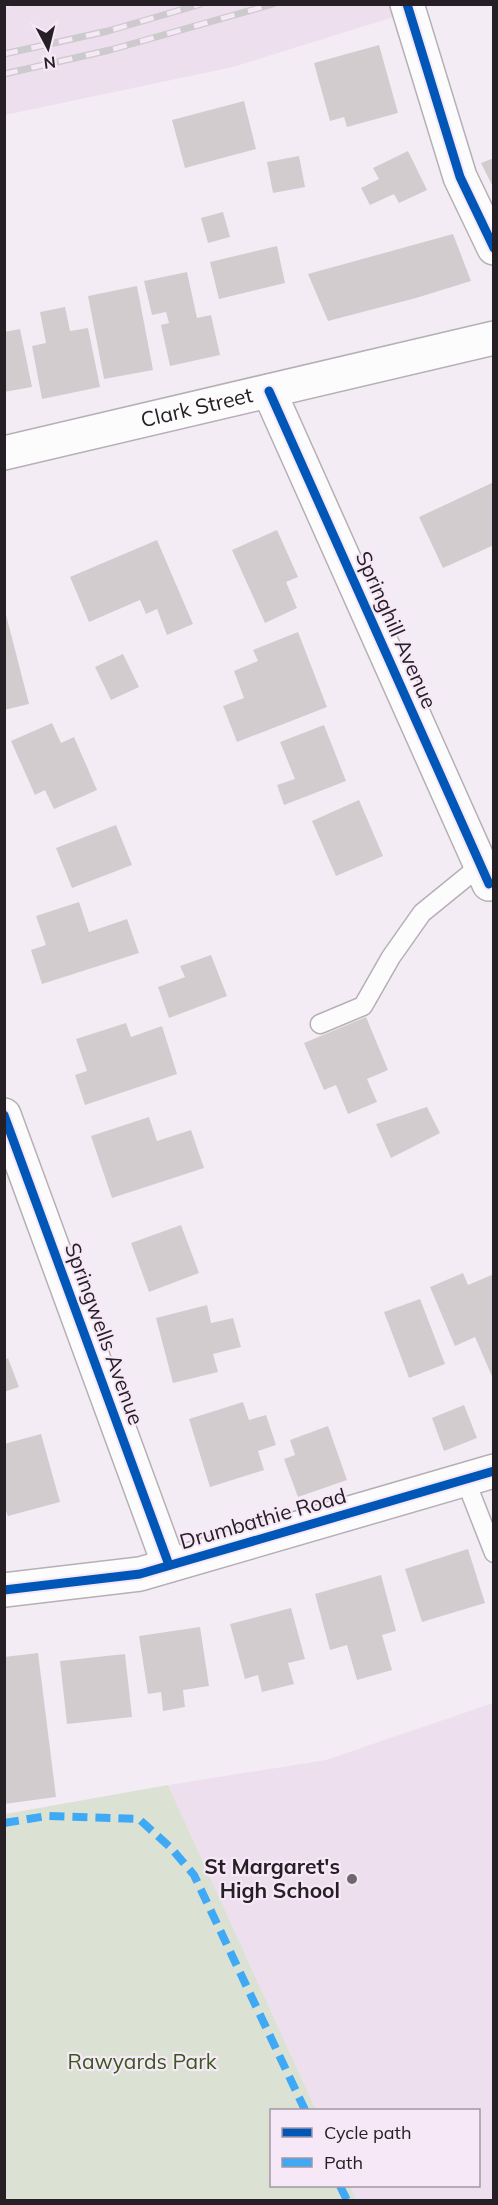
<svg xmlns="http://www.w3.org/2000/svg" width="498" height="2205" font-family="Mulish,sans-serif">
	<rect width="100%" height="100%" fill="#f4ecf4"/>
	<g fill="#eddfee">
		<polygon points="19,4 432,5 233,67 5,115 4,8"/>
		<polygon points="493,1703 493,2200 356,2200 350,2186 478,2186 478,2110 316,2110 168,1785 326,1760"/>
	</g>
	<polygon fill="#dbe2d4" points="168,1785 316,2110 272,2110 272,2186 350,2186 356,2200 5,2200 5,1814"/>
	<g fill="#d3ccce">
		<polygon points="379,45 398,113 347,127 344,117 330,121 314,63"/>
		<polygon points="244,101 256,149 185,168 172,120"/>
		<polygon points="408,151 427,190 399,203 394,194 370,205 361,188 379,179 373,168"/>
		<polygon points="299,156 305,187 273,193 267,162"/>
		<polygon points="494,158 494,189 481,163"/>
		<polygon points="223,212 230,237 208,243 201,218"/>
		<polygon points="453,234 471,281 416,298 328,321 308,274"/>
		<polygon points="277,246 285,283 219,299 210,262"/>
		<polygon points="187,272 197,318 211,315 220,355 170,366 161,325 169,323 166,312 152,315 144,281"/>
		<polygon points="137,286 153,370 104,379 88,296"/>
		<polygon points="65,307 70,331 88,328 100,387 42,399 32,346 46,343 40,312"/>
		<polygon points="20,329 32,387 4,392 4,332"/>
		<polygon points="494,482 494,545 443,568 419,517"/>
		<polygon points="277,530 298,577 286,582 297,608 265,623 232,550"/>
		<polygon points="157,540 193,624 167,635 157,609 146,614 140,600 89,622 70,577"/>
		<polygon points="4,607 29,704 4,710"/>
		<polygon points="298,632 327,707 237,742 223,706 244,698 234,671 258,661 253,650"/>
		<polygon points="123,654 139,687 111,700 95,667"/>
		<polygon points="52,723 61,743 74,737 97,790 54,809 45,790 35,795 11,741"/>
		<polygon points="324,725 346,781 284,805 277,785 295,779 280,742"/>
		<polygon points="359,800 383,856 336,876 312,821"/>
		<polygon points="116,825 132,865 72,888 56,848"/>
		<polygon points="79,902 89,932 127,919 139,953 42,984 31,950 46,945 36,916"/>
		<polygon points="211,955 227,996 169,1018 158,987 185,977 180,966"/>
		<polygon points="366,1017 388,1070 367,1079 377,1102 348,1114 336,1085 324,1090 304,1043"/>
		<polygon points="126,1023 131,1037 162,1026 177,1074 85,1105 75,1075 87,1071 76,1039"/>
		<polygon points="427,1107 440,1133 391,1158 376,1124"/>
		<polygon points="149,1117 157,1141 191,1130 204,1168 112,1198 91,1136"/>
		<polygon points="181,1225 199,1273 149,1292 131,1243"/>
		<polygon points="463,1273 468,1285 494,1274 494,1381 475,1337 455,1346 430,1287"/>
		<polygon points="420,1299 445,1364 409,1378 384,1312"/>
		<polygon points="207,1305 211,1323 233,1318 241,1347 213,1354 218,1372 173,1383 156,1318"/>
		<polygon points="8,1358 19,1387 4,1392 4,1360"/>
		<polygon points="243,1402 249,1420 266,1415 276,1445 258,1451 264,1470 210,1487 189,1419"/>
		<polygon points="464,1405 477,1438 444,1451 432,1418"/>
		<polygon points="328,1426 347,1480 298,1497 284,1459 295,1455 290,1440"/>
		<polygon points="41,1434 60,1502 8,1516 4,1507 4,1444"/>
		<polygon points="468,1549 485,1603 422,1622 405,1569"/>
		<polygon points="381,1575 396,1631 382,1635 392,1670 357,1680 347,1645 330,1650 315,1594"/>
		<polygon points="291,1608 305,1659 288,1663 294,1684 262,1692 258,1675 245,1679 230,1624"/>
		<polygon points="200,1627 209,1686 183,1690 185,1707 163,1711 161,1692 148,1694 139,1636"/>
		<polygon points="38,1653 56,1797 4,1804 4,1657"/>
		<polygon points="125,1654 132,1717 67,1724 60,1661"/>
	</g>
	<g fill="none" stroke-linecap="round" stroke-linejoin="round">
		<g stroke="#b6b0b6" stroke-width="21">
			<g id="service">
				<polyline points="320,1024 363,1006 391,957 422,913 481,865"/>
				<polyline points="465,1479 494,1553"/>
			</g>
		</g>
		<g stroke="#b6b0b6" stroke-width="36">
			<g id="minor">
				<polyline points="269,391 489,884"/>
				<polyline points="4,1115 169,1565"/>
				<polyline points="4,1590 140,1574 494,1471"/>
			</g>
		</g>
		<g stroke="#b6b0b6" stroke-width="36">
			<polyline id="tertiary" points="407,4 460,177 494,248"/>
		</g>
		<g stroke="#b6b0b6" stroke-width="36">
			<g id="primary">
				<path id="s1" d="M4,453L494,338"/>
			</g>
		</g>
		<use href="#service" stroke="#fdfcfd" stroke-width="18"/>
		<use href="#minor" stroke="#fdfcfd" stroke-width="33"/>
		<use href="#tertiary" stroke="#fdfcfd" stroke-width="33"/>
		<use href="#primary" stroke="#fdfcfd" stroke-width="33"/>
		<g stroke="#cdcacd" stroke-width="7">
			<g id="rail">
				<polyline points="4,54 108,31 201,4"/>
				<polyline points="4,74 110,50 273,4"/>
			</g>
		</g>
		<use href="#rail" stroke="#f7e8f7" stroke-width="4.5" stroke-dasharray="14" stroke-linecap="butt"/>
		<g stroke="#3fa9f5" stroke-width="8" stroke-dasharray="15 8" stroke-linecap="butt">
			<polyline points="4,1823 47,1816 139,1819 171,1848 194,1875 305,2110"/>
			<polyline points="340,2186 347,2200"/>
		</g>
		<g stroke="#f7e8f7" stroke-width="13">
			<g id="cycleway">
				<polyline points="407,4 460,177 494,248"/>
				<polyline points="269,391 489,884"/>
				<polyline points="4,1115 169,1565"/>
				<polyline points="4,1590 140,1574 494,1471"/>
			</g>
		</g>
		<use href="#cycleway" stroke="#0057b8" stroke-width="9"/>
	</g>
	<circle fill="#6e676e" stroke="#f7e8f7" stroke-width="2" cx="352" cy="1879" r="6"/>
	<g text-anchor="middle" stroke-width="4.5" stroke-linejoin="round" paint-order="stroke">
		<g font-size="21" fill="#262026" stroke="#f7e8f7">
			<text dy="7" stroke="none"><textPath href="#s1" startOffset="198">Clark Street</textPath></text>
			<text transform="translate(396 630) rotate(66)" y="7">Springhill Avenue</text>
			<text transform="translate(104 1334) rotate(70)" y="7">Springwells Avenue</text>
			<text transform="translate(263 1519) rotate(-16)" y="7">Drumbathie Road</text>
		</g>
		<g font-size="21" font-weight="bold" fill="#262026" stroke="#f7e8f7" text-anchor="end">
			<text x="340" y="1874">St Margaret's<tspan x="340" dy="24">High School</tspan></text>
		</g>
		<g font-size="21" fill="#38581e" stroke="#f7e8f7">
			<text x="142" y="2069">Rawyards Park</text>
		</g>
	</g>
	<rect width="498" height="2205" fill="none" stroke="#262026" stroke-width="12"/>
	<rect x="270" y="2109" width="210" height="78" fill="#f7e8f7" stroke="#a398a3" stroke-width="1.5"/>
	<rect x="282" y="2128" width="30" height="9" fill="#0057b8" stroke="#a398a3" stroke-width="1.5"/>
	<text x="324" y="2139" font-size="18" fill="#262026">Cycle path</text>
	<rect x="282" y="2158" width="30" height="9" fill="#3fa9f5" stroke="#a398a3" stroke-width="1.5"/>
	<text x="324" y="2169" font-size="18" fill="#262026">Path</text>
	<g transform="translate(48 48) rotate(173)" stroke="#f7e8f7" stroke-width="4.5" paint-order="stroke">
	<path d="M0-4.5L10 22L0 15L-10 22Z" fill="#262026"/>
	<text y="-9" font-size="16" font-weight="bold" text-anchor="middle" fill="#262026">N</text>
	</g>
</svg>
